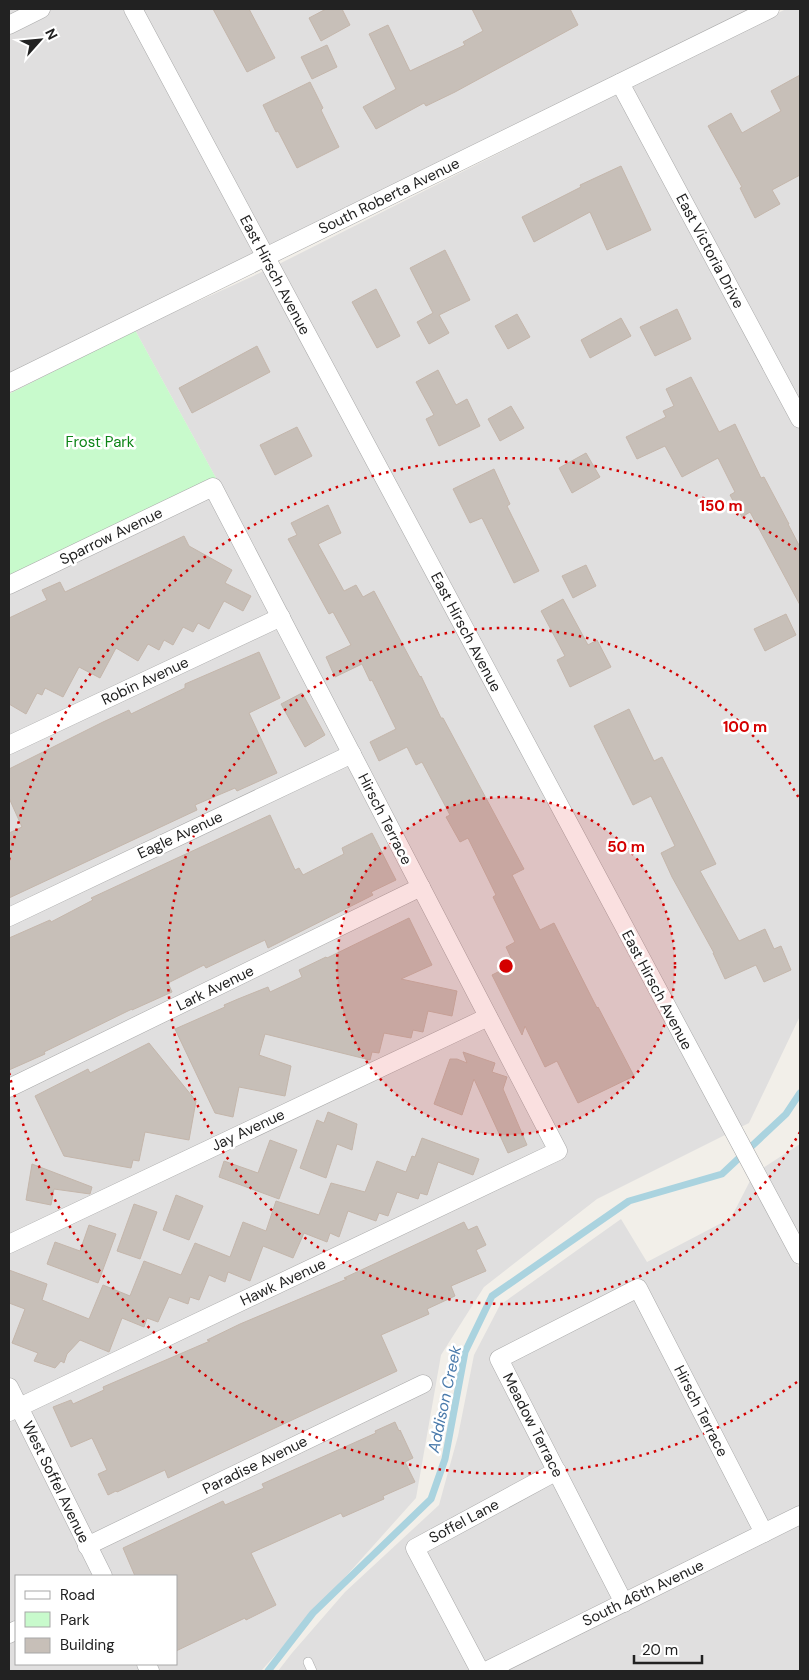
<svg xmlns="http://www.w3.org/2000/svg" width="809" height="1680" font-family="'DM Sans',sans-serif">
	<rect width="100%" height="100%" fill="#f2efe9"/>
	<g fill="#e0dfdf" fill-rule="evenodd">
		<polygon points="9,9 770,9 9,383"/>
		<path d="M786,9H800V1016L749,1123L597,1199L484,1287L441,1355L416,1498L261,1671H9V578L216,478L135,330L275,266ZM16,1576H176V1664H16Z"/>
		<polygon points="800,1144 800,1239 763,1168"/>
		<polygon points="751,1179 800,1269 800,1671 278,1671 292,1653 345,1592 439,1505 458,1436 474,1355 500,1305 621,1219 647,1262 731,1218"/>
	</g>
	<polygon fill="#c8facc" points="135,330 216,478 9,578 9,394"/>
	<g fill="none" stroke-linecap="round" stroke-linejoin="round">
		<polyline stroke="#aad3df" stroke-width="7" points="268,1671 313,1613 431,1499 445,1459 465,1352 492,1296 629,1201 722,1174 786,1114 800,1093"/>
	</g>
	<g fill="#c7bfb8" stroke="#c4b6ab">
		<polygon points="213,9 249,9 275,58 247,72"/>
		<polygon points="326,9 342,9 350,25 321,41 309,18"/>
		<polygon points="472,9 570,9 578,25 455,92 426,106 424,103 376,129 363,107 396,89 369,34 388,25 410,71 465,45 463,42 483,31"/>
		<polygon points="327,45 337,67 312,79 301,57"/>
		<polygon points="800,75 800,175 772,190 780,204 755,218 740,188 742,187 708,126 731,113 742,133 781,111 771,91"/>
		<polygon points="310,82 323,108 321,110 339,147 297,168 278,131 276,132 263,105"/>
		<polygon points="621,166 651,230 607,250 590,212 534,242 522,217 581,187 580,185"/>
		<polygon points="445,250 470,300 439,315 449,333 429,344 417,322 433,313 410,268"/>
		<polygon points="376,289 400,336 377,348 352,302"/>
		<polygon points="677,309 691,339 655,356 640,327"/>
		<polygon points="517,314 530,337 508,349 495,326"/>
		<polygon points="621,318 631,336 590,358 581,340"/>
		<polygon points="257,346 270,372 192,413 179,388"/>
		<polygon points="438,370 456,405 467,399 480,426 439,446 426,419 434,415 416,382"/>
		<polygon points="691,377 719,432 735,424 761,478 764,477 789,524 788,524 800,547 800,605 750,512 742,517 730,495 735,492 718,458 682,477 665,446 637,459 626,437 666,417 663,411 674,406 666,389"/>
		<polygon points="511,406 524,428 500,441 488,419"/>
		<polygon points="297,427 312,456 275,475 260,445"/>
		<polygon points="586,453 600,477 572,493 559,468"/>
		<polygon points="494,469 510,504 507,506 539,571 514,583 482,518 470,523 453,489"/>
		<polygon points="328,505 341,533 318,544 344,591 356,585 363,597 374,591 420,677 421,676 441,718 443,718 524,869 512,875 540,930 554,923 597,1008 598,1007 634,1076 578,1103 557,1061 545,1067 525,1026 522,1035 492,975 514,964 506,947 515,942 493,897 496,895 468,838 460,842 446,817 450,815 422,762 416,765 407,747 379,761 370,742 396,729 372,680 370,681 362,664 335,677 326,657 351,645 333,612 329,614 288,539 297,535 291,523"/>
		<polygon points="184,536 189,546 232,570 225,583 251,596 243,611 224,601 209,629 198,623 193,632 183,627 173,645 164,640 159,650 148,644 138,661 116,648 100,678 79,667 63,697 45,688 42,695 37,693 26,714 9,704 9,618 47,600 42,590 60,582 65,592"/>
		<polygon points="586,565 596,586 573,598 562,576"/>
		<polygon points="563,599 588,645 597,640 611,667 570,687 557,660 565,656 541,611"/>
		<polygon points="786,614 796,635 765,651 754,629"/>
		<polygon points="259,652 280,698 249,713 277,773 237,791 235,788 195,805 197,810 9,898 9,833 22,827 9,798 9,769 103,722 129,710 131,714 185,688 185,684"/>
		<polygon points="302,693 325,735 305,747 281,704"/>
		<polygon points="629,709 654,761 662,757 716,864 700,871 739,941 765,929 774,949 781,946 791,970 764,982 756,965 725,979 713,953 714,953 672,877 661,853 675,846 651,796 633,805 594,726"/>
		<polygon points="270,815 295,870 299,868 303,875 344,854 342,848 372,833 396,880 371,892 373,895 268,948 265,940 206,968 204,965 168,983 172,992 132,1010 132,1009 44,1052 45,1054 9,1070 9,938 50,920 51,922 93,900 91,898"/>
		<polygon points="409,918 432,965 401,979 457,991 452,1016 428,1011 423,1032 413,1030 411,1038 384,1033 379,1053 372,1052 370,1060 265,1034 259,1055 291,1066 285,1096 239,1087 233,1117 215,1113 175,1029 225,1007 224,1005 238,999 268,987 270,992 302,977 299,970 326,957 327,958"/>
		<polygon points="149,1043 196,1101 189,1140 145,1132 139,1161 133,1160 131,1168 64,1156 35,1096 88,1069 90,1073"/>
		<polygon points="463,1052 495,1063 492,1072 507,1077 503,1089 527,1145 508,1153 474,1079 462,1115 434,1104 450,1059 457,1059 467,1063"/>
		<polygon points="328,1112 357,1124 352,1150 337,1144 326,1178 300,1168 317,1120 324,1123"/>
		<polygon points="422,1138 479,1159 473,1175 438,1162 427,1195 420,1193 418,1199 397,1192 388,1216 379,1213 376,1221 348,1211 339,1237 330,1233 327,1242 304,1233 293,1258 263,1246 250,1281 228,1272 225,1282 209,1275 199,1300 190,1297 188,1304 169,1297 158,1322 147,1318 144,1327 122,1318 109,1352 80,1340 67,1354 64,1363 61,1361 55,1368 34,1361 38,1353 12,1343 25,1309 9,1303 9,1270 47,1284 42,1300 89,1319 103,1285 130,1296 144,1261 181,1275 195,1243 230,1257 243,1222 266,1231 276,1201 319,1215 331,1183 365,1192 377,1161 406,1172 412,1156 415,1157"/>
		<polygon points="270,1140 297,1150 279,1199 219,1177 224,1161 258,1173"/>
		<polygon points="32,1164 92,1187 90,1194 54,1189 51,1205 26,1200"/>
		<polygon points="176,1195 203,1206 189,1240 163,1230"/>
		<polygon points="134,1204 157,1212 140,1259 117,1251"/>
		<polygon points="464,1222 468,1230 477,1226 486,1245 476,1250 486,1271 451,1286 455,1296 427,1309 429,1314 381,1335 397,1371 168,1478 165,1470 117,1492 116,1491 108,1495 98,1474 107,1470 92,1438 71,1447 53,1407 71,1400 73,1404 104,1390 103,1387 210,1341 207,1340 240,1324 347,1279 344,1278"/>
		<polygon points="89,1225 116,1234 98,1283 47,1264 55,1242 80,1251"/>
		<polygon points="395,1422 399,1431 400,1430 413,1458 405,1462 415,1482 383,1496 384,1499 343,1517 341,1513 251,1553 276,1605 246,1620 245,1618 176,1651 176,1576 135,1576 123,1548 223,1501 225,1505 264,1488 262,1484 376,1433 375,1431"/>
	</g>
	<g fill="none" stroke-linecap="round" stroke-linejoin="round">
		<g stroke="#a9a9a9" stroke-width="10">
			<polyline id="service" points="308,1662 312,1671"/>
		</g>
		<g stroke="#a9a9a9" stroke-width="19">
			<g id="minor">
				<polyline points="133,9 800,1255"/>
				<polyline points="9,25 41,9"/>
				<polyline points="620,83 800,419"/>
				<polyline points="9,383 770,9"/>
				<polyline points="9,585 213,487 558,1151 9,1412"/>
				<polyline points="9,745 281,617"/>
				<polyline points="9,917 352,754"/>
				<polyline points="9,1088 421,887"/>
				<polyline points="9,1244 488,1017"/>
				<polyline points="9,1387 103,1576"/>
				<polyline points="87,1546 423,1384"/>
				<polyline points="624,1603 499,1359 638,1288 764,1533"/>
				<polyline points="9,1634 16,1630"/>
				<polyline points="146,1664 150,1671"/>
				<polyline points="480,1671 415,1548 557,1471"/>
				<polyline points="486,1671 800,1515"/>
			</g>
		</g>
		<use href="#service" stroke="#fff" stroke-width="9"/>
		<use href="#minor" stroke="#fff" stroke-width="18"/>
	</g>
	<circle cx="506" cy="966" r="169" fill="#d40000" fill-opacity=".12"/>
	<g fill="none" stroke="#d40000" stroke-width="2.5" stroke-dasharray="2.5 5">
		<circle cx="506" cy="966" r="169"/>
		<path d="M800 1132A338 338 0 1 1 800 800"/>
		<path d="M797 1382A508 508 0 0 1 9 1072M9 860A508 508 0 0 1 797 550"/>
	</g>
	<g text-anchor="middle" stroke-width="5" stroke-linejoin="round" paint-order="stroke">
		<g font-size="15" fill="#222" stroke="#fff">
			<text transform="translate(389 196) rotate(-26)" y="5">South Roberta Avenue</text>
			<text transform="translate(710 251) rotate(62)" y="5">East Victoria Drive</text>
			<text transform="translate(275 275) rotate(62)" y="5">East Hirsch Avenue</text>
			<text transform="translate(111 536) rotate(-26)" y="5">Sparrow Avenue</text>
			<text transform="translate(466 632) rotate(62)" y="5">East Hirsch Avenue</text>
			<text transform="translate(145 681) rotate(-25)" y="5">Robin Avenue</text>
			<text transform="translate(385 819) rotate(63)" y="5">Hirsch Terrace</text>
			<text transform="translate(180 835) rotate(-25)" y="5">Eagle Avenue</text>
			<text transform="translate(215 988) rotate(-26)" y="5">Lark Avenue</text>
			<text transform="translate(657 990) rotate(62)" y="5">East Hirsch Avenue</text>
			<text transform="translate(248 1130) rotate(-25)" y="5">Jay Avenue</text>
			<text transform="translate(283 1282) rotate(-25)" y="5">Hawk Avenue</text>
			<text transform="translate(701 1411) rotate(63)" y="5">Hirsch Terrace</text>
			<text transform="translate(533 1425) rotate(63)" y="5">Meadow Terrace</text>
			<text transform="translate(255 1465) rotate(-26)" y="5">Paradise Avenue</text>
			<text transform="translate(56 1482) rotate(64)" y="5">West Soffel Avenue</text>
			<text transform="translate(464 1521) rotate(-28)" y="5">Soffel Lane</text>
			<text transform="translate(643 1593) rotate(-26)" y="5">South 46th Avenue</text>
		</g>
		<g font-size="15" fill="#0c8416" stroke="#fff">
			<text x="100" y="447">Frost Park</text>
		</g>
		<g font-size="16" font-style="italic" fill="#4a7aab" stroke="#fff">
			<text transform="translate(444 1399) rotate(-78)" y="6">Addison Creek</text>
		</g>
	</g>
	<circle cx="506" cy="966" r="8" fill="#d40000" stroke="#fff" stroke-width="2.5"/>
	<g font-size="15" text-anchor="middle" font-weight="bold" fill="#d40000" stroke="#fff" stroke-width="5" stroke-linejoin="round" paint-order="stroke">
		<text x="721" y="511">150 m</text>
		<text x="745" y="732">100 m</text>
		<text x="626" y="852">50 m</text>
	</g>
	<rect width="809" height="1680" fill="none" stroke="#222222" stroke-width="20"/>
	<rect x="15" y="1575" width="162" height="90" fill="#ffffff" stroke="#a7a7a7"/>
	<rect x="25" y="1591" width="25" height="8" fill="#ffffff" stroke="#a7a7a7"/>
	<text x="60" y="1600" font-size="15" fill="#222222">Road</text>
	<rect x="25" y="1612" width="25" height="15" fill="#c8facc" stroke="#a7a7a7"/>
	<text x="60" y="1625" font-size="15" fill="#222222">Park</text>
	<rect x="25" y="1638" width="25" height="15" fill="#c7bfb8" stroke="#a7a7a7"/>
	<text x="60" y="1650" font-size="15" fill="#222222">Building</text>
	<g transform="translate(40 40) rotate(63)" stroke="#ffffff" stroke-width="4" paint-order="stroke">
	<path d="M0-4L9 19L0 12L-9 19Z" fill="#222222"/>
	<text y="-8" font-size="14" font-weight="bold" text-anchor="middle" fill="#222222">N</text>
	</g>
	<path d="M634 1655v8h68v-8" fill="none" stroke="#222222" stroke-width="2.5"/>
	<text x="642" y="1655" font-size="15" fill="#222222" stroke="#ffffff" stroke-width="4" paint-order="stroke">20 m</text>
</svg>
